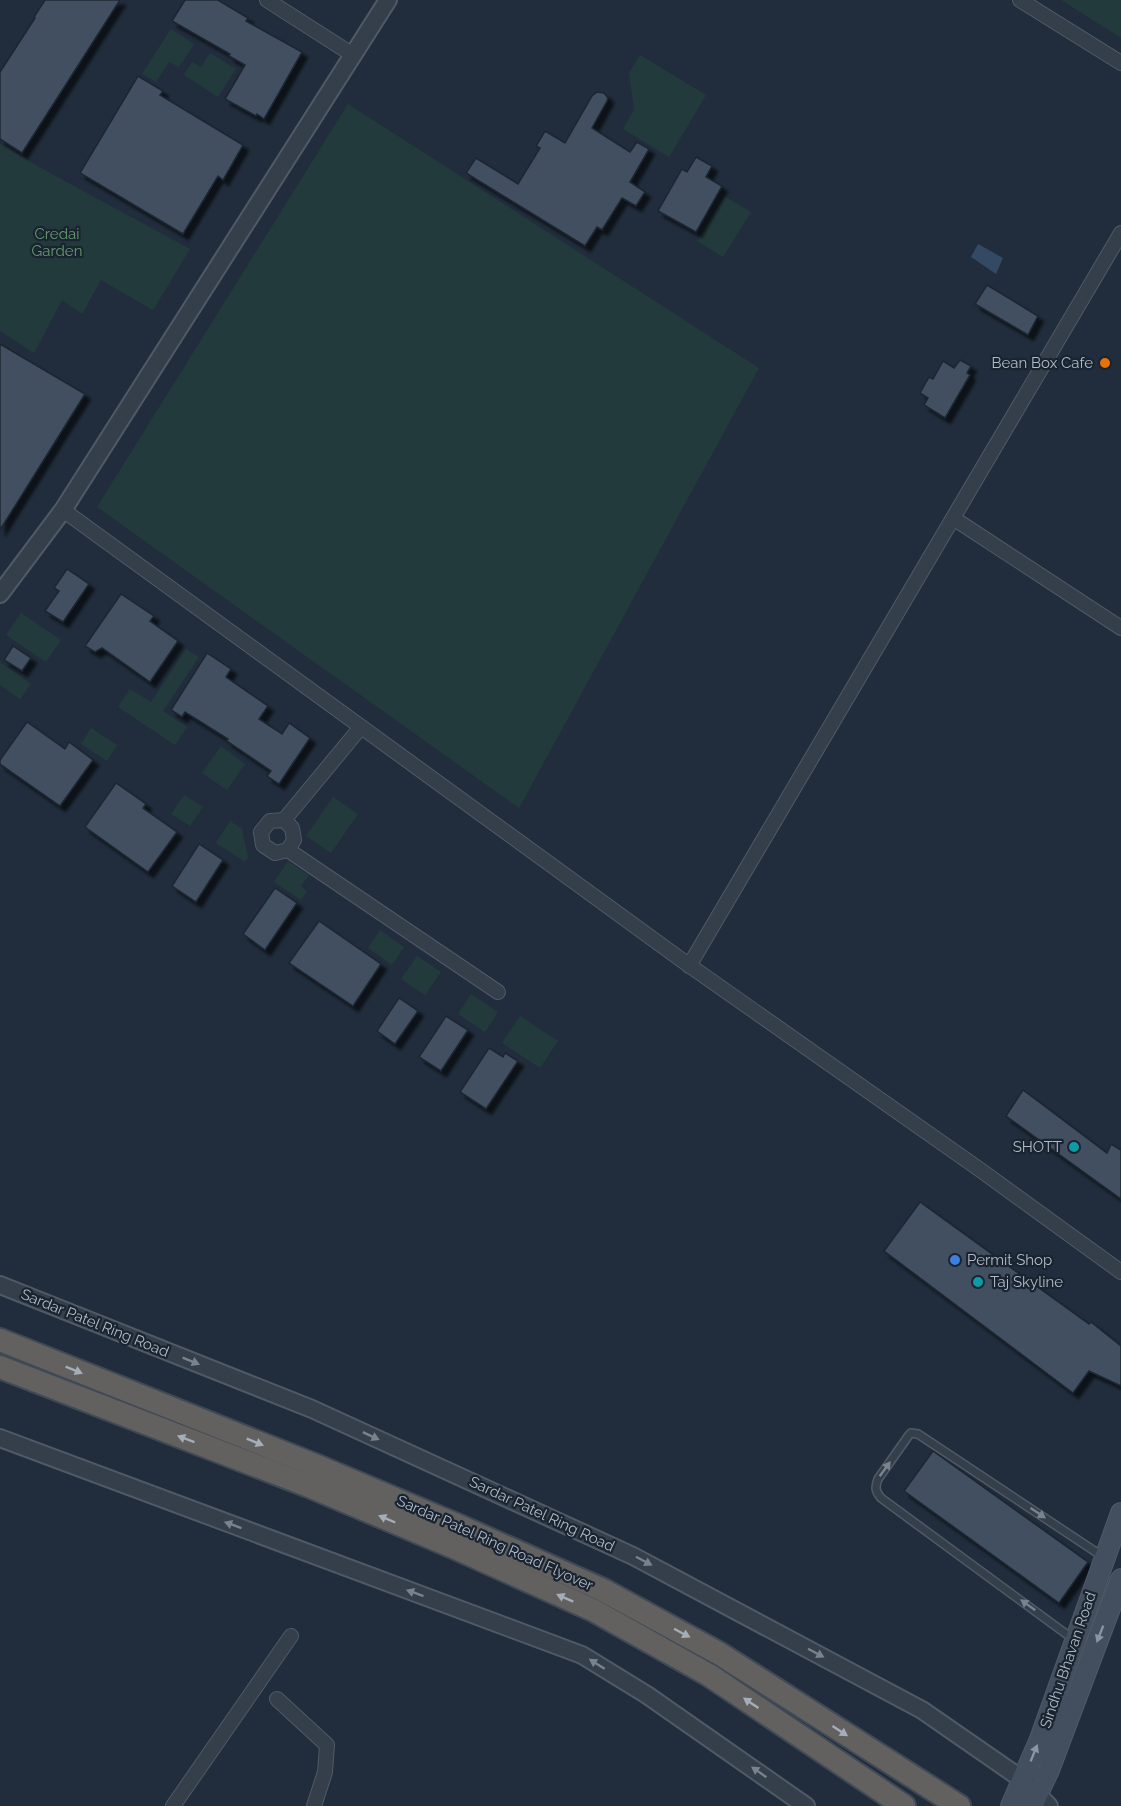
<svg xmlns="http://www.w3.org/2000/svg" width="1121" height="1806" font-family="Raleway,sans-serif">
	<defs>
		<filter id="shadow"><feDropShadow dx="5.5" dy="5.5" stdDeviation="1.5" flood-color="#0009"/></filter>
	</defs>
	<rect width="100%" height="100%" fill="#212d3c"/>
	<g fill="#233a3d">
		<polygon points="1061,0 1121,0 1121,38"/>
		<polygon points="171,29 194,44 179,67 169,62 156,82 142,74"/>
		<polygon points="210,53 236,69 218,97 184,75 192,62 201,67"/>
		<polygon points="640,55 706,95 669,157 623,129 634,110 629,73"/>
		<polygon points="348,104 759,368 519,808 97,507"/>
		<polygon points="0,144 41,168 190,249 153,310 101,280 82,314 62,300 34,353 0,331"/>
		<polygon points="724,196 751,212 723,257 697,241"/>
		<polygon points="21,613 61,640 46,662 6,635"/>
		<polygon points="186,649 199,657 163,711 187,727 175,745 118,707 130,689 151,702"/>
		<polygon points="0,662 31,684 20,699 0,685"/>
		<polygon points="91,728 117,745 107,761 81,744"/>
		<polygon points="221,746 245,764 227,790 202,773"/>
		<polygon points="184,795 203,807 190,826 171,814"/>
		<polygon points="333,797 358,814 331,853 306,836"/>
		<polygon points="230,821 242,829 248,858 245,862 216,843"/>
		<polygon points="288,861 309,875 301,886 307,891 301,900 274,882"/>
		<polygon points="380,930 404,947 392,965 368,948"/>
		<polygon points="417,956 441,972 425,995 401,979"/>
		<polygon points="471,994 498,1012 485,1032 458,1014"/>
		<polygon points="520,1016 558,1041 540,1068 502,1043"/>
	</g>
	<polygon fill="#344963" points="978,244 1003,258 996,274 971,257"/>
	<g fill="#425060" stroke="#1c2632" stroke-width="1.5" filter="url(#shadow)">
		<polygon points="45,0 120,0 22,153 0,139 0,72 35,18 34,17"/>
		<polygon points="185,0 218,0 248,18 246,21 302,52 264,119 257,114 256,116 225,99 245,65 229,56 230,54 172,21"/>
		<polygon points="138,76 163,91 160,95 243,145 223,180 218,176 183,234 80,173"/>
		<polygon points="597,92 604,93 608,98 607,101 592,128 630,152 637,142 649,149 630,182 645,192 636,206 622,198 602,230 597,227 585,246 466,173 476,158 518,184 540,148 536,146 545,131 565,143 592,96"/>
		<polygon points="696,157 712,166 706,177 722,186 696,232 658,211 682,169 687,172"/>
		<polygon points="987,285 1038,316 1028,335 975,304"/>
		<polygon points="0,344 85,394 0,530"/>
		<polygon points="960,360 971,366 967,373 970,375 945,418 924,405 928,398 920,393 929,377 933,379 943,361 954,368"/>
		<polygon points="67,569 89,584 63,622 45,611 59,591 54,588"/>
		<polygon points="121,594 154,616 150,621 178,641 150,682 102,648 95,652 85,646"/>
		<polygon points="13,646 31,658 22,671 4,660"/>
		<polygon points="207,653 231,669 226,677 268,706 259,719 282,734 289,723 310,738 279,784 267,776 271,771 227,741 228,739 185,712 182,717 171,710"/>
		<polygon points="27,722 65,749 69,742 93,760 60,806 0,764 0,760"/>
		<polygon points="116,783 146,804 143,808 177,832 148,872 85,827"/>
		<polygon points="199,844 223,860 196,902 172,886"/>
		<polygon points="275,888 297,903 265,950 243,934"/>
		<polygon points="319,921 381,964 353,1006 289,963"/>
		<polygon points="399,998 418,1011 395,1044 377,1031"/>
		<polygon points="446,1016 468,1030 441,1071 419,1057"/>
		<polygon points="489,1048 503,1057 505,1053 518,1061 486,1109 460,1092"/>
		<polygon points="1023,1090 1107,1153 1111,1144 1121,1150 1121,1199 1006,1116"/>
		<polygon points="920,1202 1089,1324 1091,1322 1121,1346 1121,1386 1089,1371 1073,1393 884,1251"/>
		<polygon points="933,1451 1088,1562 1059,1603 904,1491"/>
	</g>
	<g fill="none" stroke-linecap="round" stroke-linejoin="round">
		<g stroke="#505a66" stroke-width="10">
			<path id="service" d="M1073,1639L881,1498C875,1491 875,1487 878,1479L909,1435L911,1433L918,1434L1102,1556"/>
		</g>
		<g stroke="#505a66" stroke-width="16">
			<g id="minor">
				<polyline points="267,0 353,55"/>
				<polyline points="1020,0 1121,63"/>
				<polyline points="63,510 683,961 979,1169 1121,1272"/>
				<polyline points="953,518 1121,628"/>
				<polyline points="284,820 292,828 294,840 288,850 275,853 263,845 261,832 270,821 284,820 361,727"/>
				<polyline points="288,850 498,992"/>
				<polyline points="689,966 1121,233"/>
				<polyline points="277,1699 327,1745 325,1772 314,1806"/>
				<polyline points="173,1806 291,1636"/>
			</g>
		</g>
		<g stroke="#505a66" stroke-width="20">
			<g id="tertiary">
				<polyline points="0,594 63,510 388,0"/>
				<polyline points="0,1285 312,1409 633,1556 922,1710 1023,1780 1049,1806"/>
				<polyline points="0,1438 582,1655 647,1695 806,1806"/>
			</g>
		</g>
		<g stroke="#505a66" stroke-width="22">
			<g id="secondary">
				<polyline points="1011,1806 1040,1739 1121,1513"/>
				<polyline points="1032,1806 1049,1770 1121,1579"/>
			</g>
		</g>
		<g stroke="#404a56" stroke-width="26">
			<g id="trunk">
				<polyline points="0,1340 317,1466 459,1526 603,1590 720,1654 959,1806"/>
				<polyline points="0,1367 309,1486 451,1546 593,1610 709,1675 904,1806"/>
			</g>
		</g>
		<use href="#service" stroke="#353f4c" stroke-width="7"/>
		<use href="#minor" stroke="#353f4c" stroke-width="14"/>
		<use href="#tertiary" stroke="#353f4c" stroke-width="16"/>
		<use href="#secondary" stroke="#434e5f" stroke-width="20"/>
		<use href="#trunk" stroke="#62615f" stroke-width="22"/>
	</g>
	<defs><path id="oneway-solid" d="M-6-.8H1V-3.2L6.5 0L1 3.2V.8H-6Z" transform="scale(1.5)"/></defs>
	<g fill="#798390">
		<use href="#oneway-solid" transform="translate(191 1361) rotate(22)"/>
		<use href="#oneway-solid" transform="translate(371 1436) rotate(25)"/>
		<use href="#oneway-solid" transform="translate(885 1469) rotate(-54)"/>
		<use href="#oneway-solid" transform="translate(1038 1513) rotate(34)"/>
		<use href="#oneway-solid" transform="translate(233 1525) rotate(-160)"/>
		<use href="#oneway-solid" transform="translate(644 1561) rotate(28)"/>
		<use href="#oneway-solid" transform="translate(415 1593) rotate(-160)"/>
		<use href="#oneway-solid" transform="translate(1028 1605) rotate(-144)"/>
		<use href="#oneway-solid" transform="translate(816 1653) rotate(28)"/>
		<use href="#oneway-solid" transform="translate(597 1664) rotate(-148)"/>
		<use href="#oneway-solid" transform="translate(759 1772) rotate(-145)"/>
	</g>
	<g fill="#a4adb8">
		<use href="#oneway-solid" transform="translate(74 1370) rotate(22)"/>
		<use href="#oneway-solid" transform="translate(186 1439) rotate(-159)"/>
		<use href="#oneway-solid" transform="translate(255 1442) rotate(22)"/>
		<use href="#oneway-solid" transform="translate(387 1519) rotate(-157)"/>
		<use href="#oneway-solid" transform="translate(565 1598) rotate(-156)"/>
		<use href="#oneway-solid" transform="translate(682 1633) rotate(28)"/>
		<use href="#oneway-solid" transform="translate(751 1703) rotate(-146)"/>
		<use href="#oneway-solid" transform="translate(840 1731) rotate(33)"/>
	</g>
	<g fill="#8a94a3">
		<use href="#oneway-solid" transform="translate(1100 1634) rotate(111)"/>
		<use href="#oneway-solid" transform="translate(1034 1753) rotate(-68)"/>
	</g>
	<circle fill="#e8710a" stroke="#1a2430" stroke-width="2" cx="1105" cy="363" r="6"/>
	<g fill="#0f9aa8" stroke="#1a2430" stroke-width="2">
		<circle cx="1074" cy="1147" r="6"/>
		<circle cx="978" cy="1282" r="6"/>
	</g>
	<circle fill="#3f7fe0" stroke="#1a2430" stroke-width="2" cx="955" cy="1260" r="6"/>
	<g text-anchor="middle" stroke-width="4.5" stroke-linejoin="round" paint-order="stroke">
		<g font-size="15" fill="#669a70" stroke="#1a2430">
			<text x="57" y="239">Credai<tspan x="57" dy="17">Garden</tspan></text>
		</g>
		<g font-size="15" fill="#b0bac8" stroke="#1a2430" text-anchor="end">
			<text x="1093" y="368">Bean Box Cafe</text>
			<text x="1062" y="1152">SHOTT</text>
			<text x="967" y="1265" text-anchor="start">Permit Shop</text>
			<text x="990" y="1287" text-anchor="start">Taj Skyline</text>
		</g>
		<g font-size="15" fill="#b0bac8" stroke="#1a2430">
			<text transform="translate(95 1323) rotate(22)" y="5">Sardar Patel Ring Road</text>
			<text transform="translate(542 1514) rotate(25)" y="5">Sardar Patel Ring Road</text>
			<text transform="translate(495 1543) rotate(24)" y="5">Sardar Patel Ring Road Flyover</text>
			<text transform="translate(1068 1660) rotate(-71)" y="5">Sindhu Bhavan Road</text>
		</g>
	</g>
</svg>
